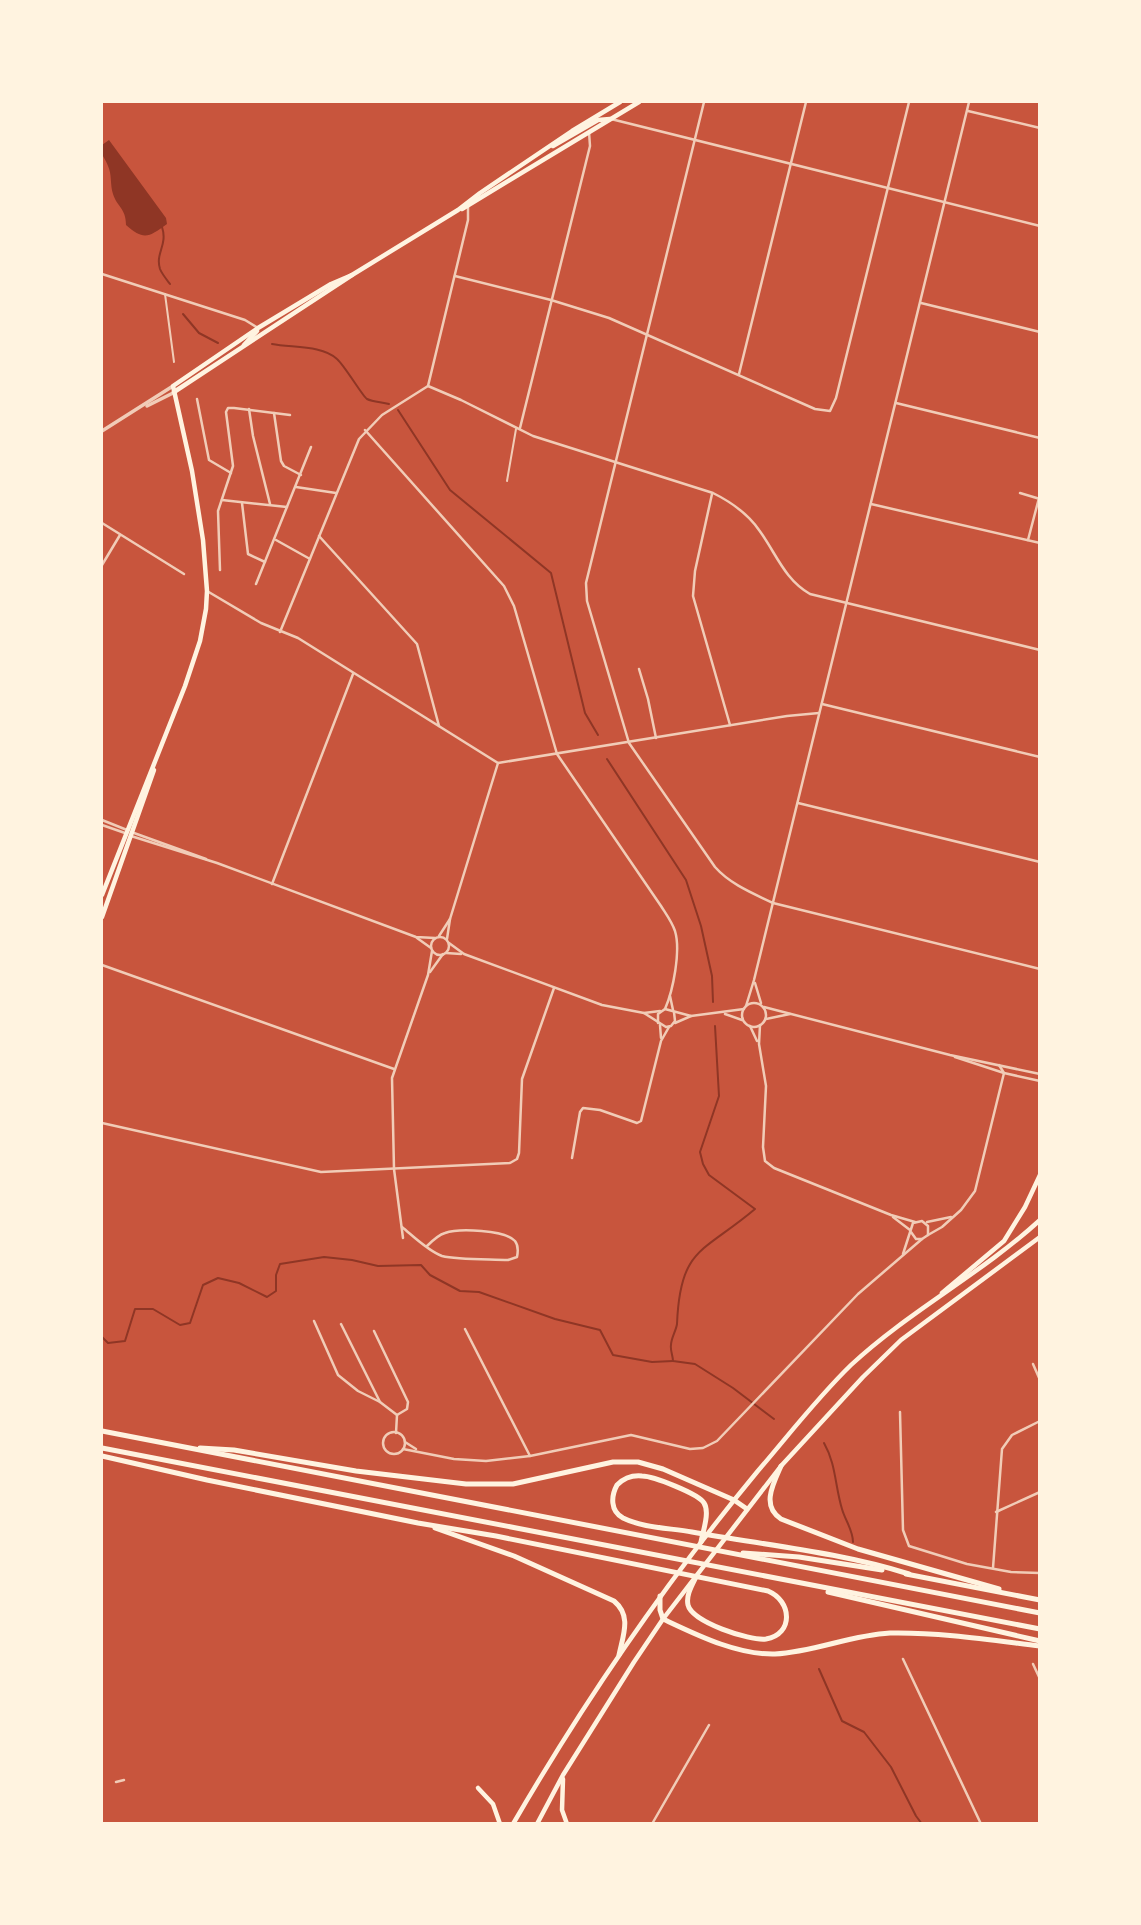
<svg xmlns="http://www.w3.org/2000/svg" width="1141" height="1925" font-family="Helvetica,sans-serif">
	<rect width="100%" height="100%" fill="#c8553d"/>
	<path fill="#8f3625" d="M109,140L166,218L167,224C149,237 144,241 126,225C126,208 117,207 113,194C110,185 112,174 108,166C104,155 101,158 102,145Z"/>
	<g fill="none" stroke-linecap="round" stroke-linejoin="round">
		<g stroke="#8f3625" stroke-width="2">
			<path d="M162,227C168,245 155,253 160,269C162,274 167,280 170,284"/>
			<polyline points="183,314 199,333 218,343"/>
			<path d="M272,344C292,348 322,345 337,359C345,366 363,397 367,399C373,402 382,402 389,404"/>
			<polyline points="398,410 450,490 551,573 585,713 598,735"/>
			<polyline points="607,759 686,880 701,926 712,976 713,1002"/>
			<path d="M715,1026L719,1096L700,1152L703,1164L709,1175L755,1209C703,1253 680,1247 677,1324C676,1331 671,1338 671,1345C670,1350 673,1356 673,1361L695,1364L733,1388L774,1419"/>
			<polyline points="102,1337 108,1343 125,1341 135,1309 153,1309 180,1325 190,1323 203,1285 218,1278 239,1283 267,1297 276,1291 276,1275 280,1264 324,1257 352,1260 378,1266 421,1265 430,1275 460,1291 479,1292 555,1319 600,1330 613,1355 652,1362 673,1361"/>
			<path d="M824,1443C836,1464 835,1486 842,1509C845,1520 853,1530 853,1542"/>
			<polyline points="819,1669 842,1721 864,1732 891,1767 916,1816 922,1824"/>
		</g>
		<g stroke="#f1ccb7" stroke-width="2">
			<polyline points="165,294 174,362"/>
			<polyline points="507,481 516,429"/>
		</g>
		<polyline stroke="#f1ccb7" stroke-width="2.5" points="116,1782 124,1780"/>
		<g stroke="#f1ccb7" stroke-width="2.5">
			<path d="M704,102L586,583L587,601L629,743L715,867C730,884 752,893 773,903L1040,969"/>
			<polyline points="968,111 1040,128"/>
			<polyline points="611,119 1040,226"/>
			<polyline points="102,274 245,320 258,328"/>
			<polyline points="455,276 551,300 609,318 815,409 830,411 836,398 909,102"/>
			<polyline points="921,303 1040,332"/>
			<polyline points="739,374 806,102"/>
			<polyline points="428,386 468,220 468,205"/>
			<polyline points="197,399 209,460 231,473"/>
			<polyline points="896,403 1040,438"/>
			<polyline points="249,409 253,436 270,504"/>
			<polyline points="274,413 281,461 284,466 301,475"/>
			<polyline points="520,428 590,146 589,132"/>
			<path d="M365,430L504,586L514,606L557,754L661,906C666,914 672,922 675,931C681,951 673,991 665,1009"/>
			<polyline points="296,487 336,493"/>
			<polyline points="1020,493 1040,499"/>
			<polyline points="712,494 695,571 693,596 730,725"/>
			<polyline points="222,500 287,507"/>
			<polyline points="242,503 248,554 265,562"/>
			<polyline points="871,504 1040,543"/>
			<polyline points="102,523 184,574"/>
			<polyline points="319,536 417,644 439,726"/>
			<polyline points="276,540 310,559"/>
			<polyline points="1028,540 1039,498"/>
			<polyline points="102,565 120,535"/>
			<polyline points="220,570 218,511 233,466 226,412 228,408 234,408 290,415"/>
			<polyline points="256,584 311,447"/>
			<polyline points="207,591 261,623 298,638 498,763 787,716 819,713"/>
			<path d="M280,632L359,439L382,415L428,386L461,400L533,436L713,493C731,502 748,514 759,530C776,553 784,579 810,594L1040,650"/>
			<polyline points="639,669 648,699 656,738"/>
			<polyline points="822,704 1040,757"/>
			<polyline points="798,803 1040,862"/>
			<polyline points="102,820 127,830"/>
			<polyline points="102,825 125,833"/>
			<polyline points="134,833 206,859"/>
			<polyline points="131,836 217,863 416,937 435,938"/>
			<polyline points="272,884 353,674"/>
			<polyline points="439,936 450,919"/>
			<circle cx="440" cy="946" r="9"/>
			<polyline points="417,938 431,948"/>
			<polyline points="447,939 450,919 498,763"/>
			<polyline points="449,943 464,954 602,1005 644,1013 660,1011"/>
			<polyline points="446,953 461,954"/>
			<polyline points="102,965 394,1069"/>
			<polyline points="430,972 443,954"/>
			<polyline points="755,983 761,1003"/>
			<polyline points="670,996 673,1010"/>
			<circle cx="754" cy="1015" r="12"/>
			<polyline points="746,1006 754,980 969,102"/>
			<polyline points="764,1007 950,1055 1040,1074"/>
			<polyline points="644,1013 666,1027 671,1026 675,1021 674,1012"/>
			<polyline points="725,1014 742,1020"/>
			<polyline points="766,1019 790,1014"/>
			<polyline points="658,1023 658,1014 665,1009 691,1016 744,1009"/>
			<polyline points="675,1023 691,1016"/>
			<polyline points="660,1025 661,1038"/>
			<polyline points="760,1025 759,1044 766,1086 763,1147 765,1161 774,1168 891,1215 915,1222"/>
			<polyline points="750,1026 757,1041"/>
			<polyline points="955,1057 1004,1073 1040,1081"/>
			<polyline points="102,1123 321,1172 510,1163 517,1159 519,1153 522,1079 554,988"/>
			<polyline points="572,1158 580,1112 583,1108 600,1110 637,1123 641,1121 661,1041 669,1027"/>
			<polyline points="893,1217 910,1230"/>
			<polyline points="927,1222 951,1217"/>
			<path d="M402,1227C413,1236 428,1251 442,1256C458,1260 491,1259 508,1260L517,1257C518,1252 519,1246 515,1241C505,1230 459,1228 445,1233C438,1235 432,1241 427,1246"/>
			<polyline points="928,1235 942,1227 961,1210 975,1191 1004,1073 999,1065"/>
			<polyline points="403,1238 394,1169 392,1078 428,975 432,951"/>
			<polyline points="903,1254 913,1223 922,1221 928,1226 928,1235 922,1239 916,1239 911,1232"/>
			<polyline points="314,1321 338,1375 358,1391 380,1402 397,1415 396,1433"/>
			<polyline points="341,1324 380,1402"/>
			<polyline points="465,1329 530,1456"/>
			<polyline points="374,1331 408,1402 407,1409 397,1415"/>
			<polyline points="1033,1364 1040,1380"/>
			<polyline points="900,1412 903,1530 909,1546 967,1564 1011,1572 1040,1573"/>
			<circle cx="394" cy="1443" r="11"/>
			<polyline points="405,1442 416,1449"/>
			<polyline points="403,1449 454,1459 486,1461 530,1456 631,1435 690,1449 703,1448 717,1441 858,1294 922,1239"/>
			<polyline points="996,1512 1040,1492"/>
			<polyline points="993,1568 1002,1449 1012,1435 1040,1421"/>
			<polyline points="903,1659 981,1824"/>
			<polyline points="1033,1664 1040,1679"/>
			<polyline points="652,1824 709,1725"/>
		</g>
		<g stroke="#f1ccb7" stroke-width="3.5">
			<polyline points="147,406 173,393"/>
			<polyline points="102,431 173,386"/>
		</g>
		<g stroke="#fff3e0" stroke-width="4.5">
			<polyline points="553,146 598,120 610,119"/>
			<polyline points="462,209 639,102"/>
			<polyline points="244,345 257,331"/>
			<polyline points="174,392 352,275 458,210 480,193 572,131 620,102"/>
			<polyline points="102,895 185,686 200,641 206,609 207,591 203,540 192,471 173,386 258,328 331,284 352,275"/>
			<polyline points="102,917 154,770"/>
		</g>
		<g stroke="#fff3e0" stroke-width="4.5">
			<polyline points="942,1293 1004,1241 1025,1207 1040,1175"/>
			<polyline points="563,1779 562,1810 567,1824"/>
			<polyline points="478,1788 493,1804 500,1824"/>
			<path d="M513,1824C585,1700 666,1582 757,1472C788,1436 817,1398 851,1365C909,1311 981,1274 1040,1220"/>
			<polyline points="537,1824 563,1775 634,1662 663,1619 781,1466 863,1377 901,1340 1040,1237"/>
		</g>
		<g stroke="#fff3e0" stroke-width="5">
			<polyline points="102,1431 1040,1613"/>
			<polyline points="102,1448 1040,1629"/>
			<polyline points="200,1448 234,1450 356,1471 466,1484 513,1484 613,1462 638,1462 663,1469 734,1500 747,1509"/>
			<path d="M102,1456L207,1480L418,1523L496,1536L768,1591C792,1601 794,1634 766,1639C749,1641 692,1622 688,1605C686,1596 691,1587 695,1579"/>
			<path d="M781,1466C773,1484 761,1506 781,1519L858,1549L999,1589"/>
			<path d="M435,1528L514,1556L614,1601C632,1616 623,1635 619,1655"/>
			<path d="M701,1542C703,1531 710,1512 704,1503C699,1494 653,1476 642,1476C632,1475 624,1478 617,1485C611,1496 610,1511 623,1518C643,1528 670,1528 692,1532C764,1545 839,1552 909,1574"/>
			<polyline points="743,1553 799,1557 882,1570"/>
			<polyline points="906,1574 1040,1600"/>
			<polyline points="828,1592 1040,1641"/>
			<path d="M660,1596V1610L663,1619C697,1635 737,1655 775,1654C814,1652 851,1635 890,1633C940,1632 991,1640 1040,1646"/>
		</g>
	</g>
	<rect width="1141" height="1925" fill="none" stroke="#fff3e0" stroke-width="206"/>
</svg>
